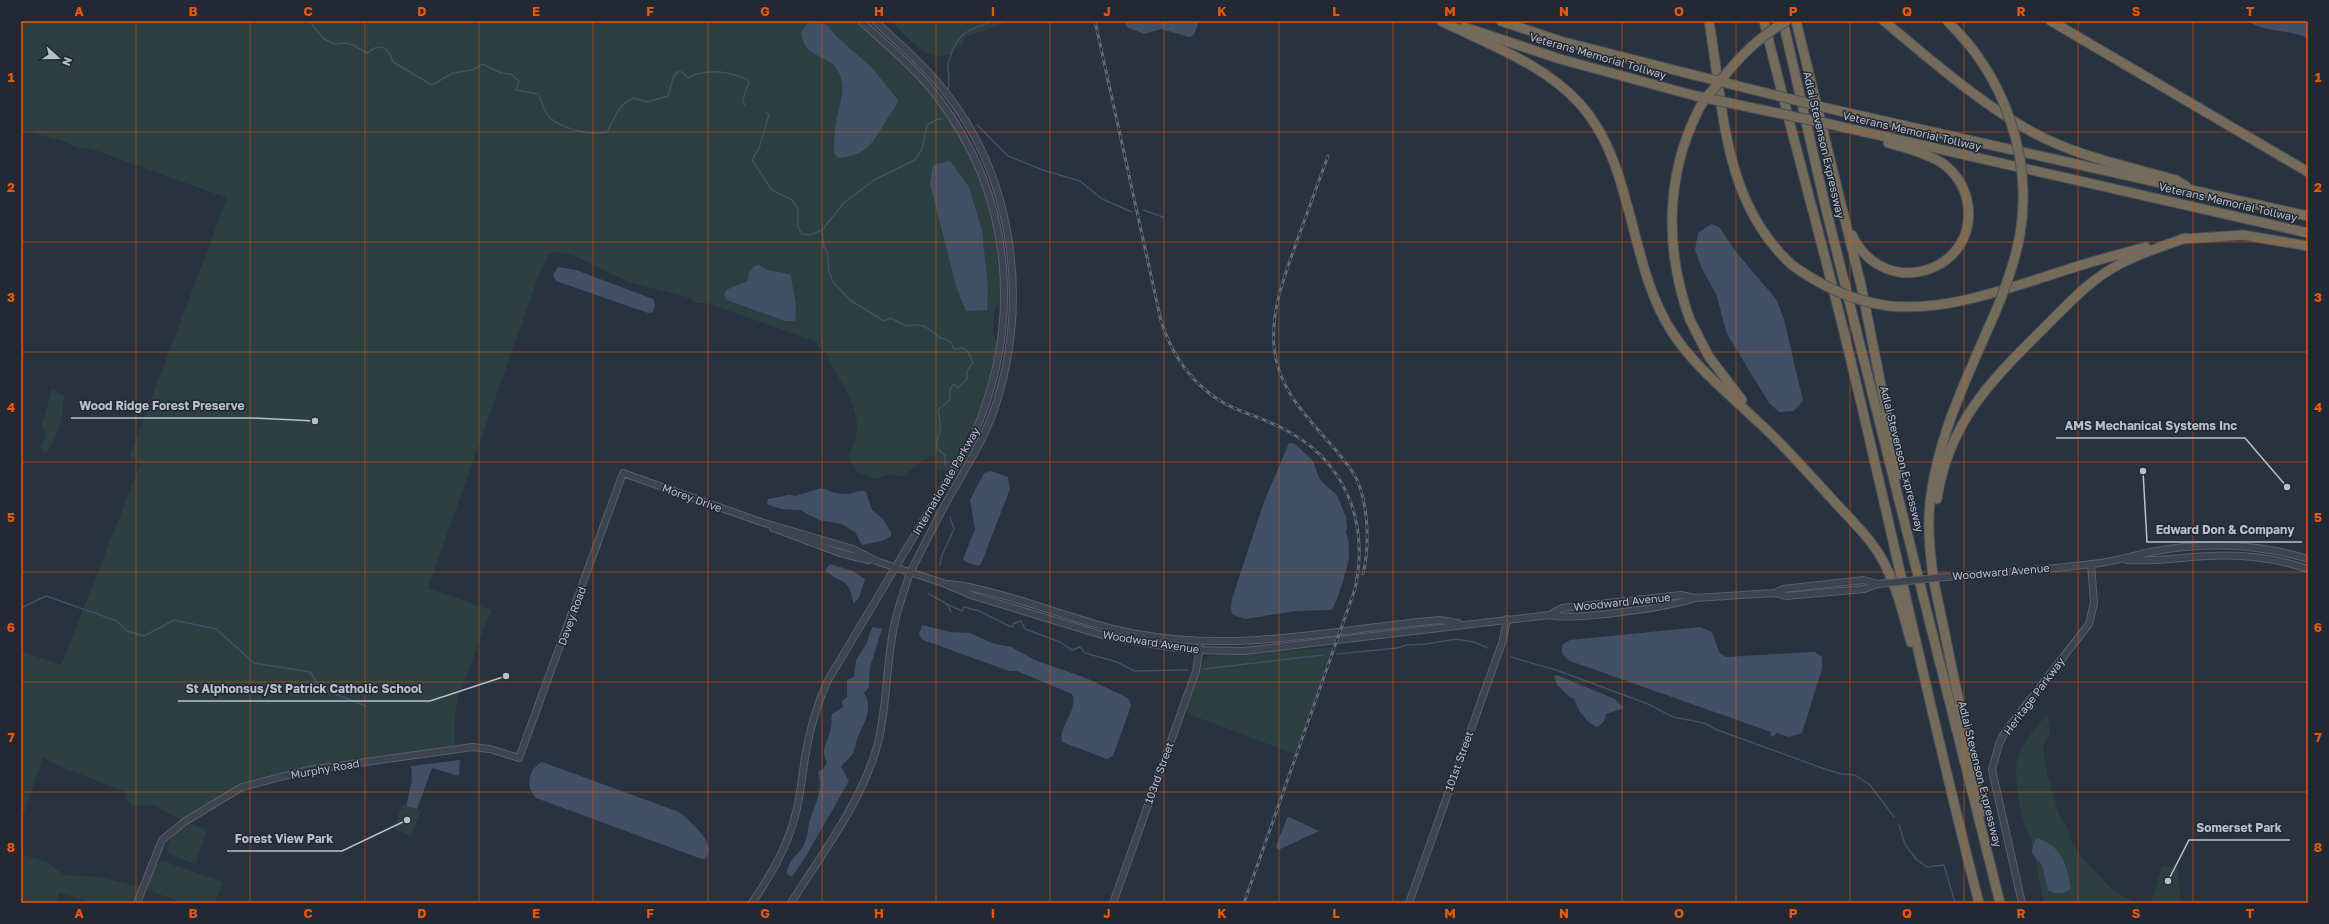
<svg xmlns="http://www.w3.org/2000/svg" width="2329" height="924" font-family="'Golos Text',sans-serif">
	<rect width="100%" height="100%" fill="#29323f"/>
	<g fill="#2c3f41">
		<path d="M21,21H855C878,42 903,63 924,86C977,147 1000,223 1001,303L995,308L993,332L997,344L988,385L975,422L949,471H939L937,468V455L930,456L901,477L890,474L875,479L857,472L848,457C851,451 854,443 856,437C862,410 841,383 829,361V356L818,346L817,342L707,303H695L691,299L683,296L631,283L574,256L555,252L548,254L538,278L428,588L491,610L458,699L454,722V747L308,768L252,781L235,787L183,821L153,805L133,806L126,800L127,796L123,791L56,765L43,757L24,813H21V651L61,665L141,463L129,458L227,198L89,148L80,149L63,141L21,130Z"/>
		<path d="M891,21H1010L966,37C942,79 913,43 891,21Z"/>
		<path d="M52,389L64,396C63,417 58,438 45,455L40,447L46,435L42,425Z"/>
		<polygon points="1334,647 1295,754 1185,713 1204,660 1208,656"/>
		<path d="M2047,714L2050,734L2043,746L2047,773L2059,815L2067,826L2071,841L2079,854L2111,888L2124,897L2138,903H2044L2031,838C2021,825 2012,773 2018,757C2023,741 2037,727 2047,714Z"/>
		<polygon points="402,804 421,811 411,836 394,829"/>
		<path d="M189,823L207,830L195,864L173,856L167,852C166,837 179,831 189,823Z"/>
		<polygon points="21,854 47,862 64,875 99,877 139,887 134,903 94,903 59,893 55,903 21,903"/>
		<polygon points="163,861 223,882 215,903 183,903 145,889 155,865"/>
		<polygon points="2162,866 2175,867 2178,870 2181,903 2151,903"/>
	</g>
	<g fill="#415066">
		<path d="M812,21L827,25L835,35L872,68L898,100L896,106C876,131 875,156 838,158L834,153C834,143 834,133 836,123C838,108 846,92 841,78C834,55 814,59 806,47C803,43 802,36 801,32L808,23Z"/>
		<polygon points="1125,21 1199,21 1194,35 1189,37 1161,29 1145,34 1126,27"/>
		<path d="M2247,21H2308V38C2284,28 2270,34 2247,21Z"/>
		<polygon points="950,161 969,187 982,230 988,288 987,310 966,311 957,289 930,184 933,165"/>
		<polygon points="1711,224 1719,227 1737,253 1776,299 1784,319 1803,401 1794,411 1779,412 1769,403 1727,334 1716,294 1702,269 1695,250 1698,233"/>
		<path d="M759,265C769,274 784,270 791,276C793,294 798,301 795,321H785L727,300L724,294C729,285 741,286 748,280V274L754,266Z"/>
		<polygon points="558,267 576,270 653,299 655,304 653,312 648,313 556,281 553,275"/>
		<path d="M1289,443L1295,444L1313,461L1320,480L1337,495L1346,517L1347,527L1346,532C1349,541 1349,547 1349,556C1350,561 1335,608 1332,610L1296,611L1245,619L1233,615L1231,610L1232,599L1264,502Z"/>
		<polygon points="991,471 1008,477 1010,489 981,564 979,566 965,562 963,559 975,529 970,500 984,473"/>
		<path d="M821,488C829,491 838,494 847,494C854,494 859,488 866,492L872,510L883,519L891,532V536L882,541L862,545L855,532L842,524L819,520L800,510L781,509L768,505L767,503L768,499L789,495L796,496Z"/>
		<path d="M830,564L853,571L865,579L859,598L854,603L853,602C850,577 839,584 825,570Z"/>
		<path d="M922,625L950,632L970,633L992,643L1011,647L1037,661L1086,678L1126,697L1130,701L1131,706L1113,756L1107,759L1062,742C1058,726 1079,710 1072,694L1017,671H1009L923,640L919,634Z"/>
		<path d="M873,627L882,629L870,667L869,687L864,693C873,706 865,723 859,734C856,740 856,747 853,753C851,758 844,762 841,767L849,781L806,856L792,877L787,874C787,860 798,856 804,845C807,838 808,830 809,823C814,805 824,792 818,772L824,768L827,762C820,749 827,744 830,731C832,726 831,720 832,714L843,707L842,701L847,697V680L854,677L856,660L867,643L870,632Z"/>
		<path d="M1700,627L1712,632L1719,652L1726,657L1810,652H1815L1822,657V669L1802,733L1789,737L1776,733L1774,737L1770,735L1771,732L1570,661C1563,657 1560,652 1563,644L1570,640Z"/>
		<path d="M1557,675L1615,699L1624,708L1606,714C1605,720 1603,724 1597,727C1586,723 1577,709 1574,698H1571L1557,685L1554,676Z"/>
		<polygon points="460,760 459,776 432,768 417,809 406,806 412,781 411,766"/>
		<path d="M542,762L679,812C690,821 719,845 705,859L699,858L536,798C525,786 528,769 542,762Z"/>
		<polygon points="1289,817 1319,831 1278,850 1276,846 1287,818"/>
		<path d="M2037,838C2062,846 2067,866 2071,889C2062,894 2056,895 2048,890L2042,865L2032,853L2033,844Z"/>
	</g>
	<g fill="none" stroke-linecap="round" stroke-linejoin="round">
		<g stroke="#415066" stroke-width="1.5">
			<path d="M309,21L324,39L334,44L346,43L353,45L367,53L375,48L383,47L390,54L393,62L432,85L453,73L472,70L483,64L501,73L511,74L519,81L516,90L538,94C541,100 543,108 547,114C556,128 591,136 607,132C617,116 615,107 634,98L647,102L668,96L673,78L677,72H682L688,78C707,68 727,71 746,79L749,82L742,102L745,105"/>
			<path d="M948,90C950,81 949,76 948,69C947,63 950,59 951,54C960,30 971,30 993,21"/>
			<polyline points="766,113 769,115 759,148 752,160 772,190 792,200 798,209 798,227 802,234 810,235 822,230 844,203 874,180 915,160 922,149 927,125 938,119 943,119"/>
			<polyline points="977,125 1008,156 1043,170 1080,181 1102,199 1132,212"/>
			<polyline points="1143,210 1163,217"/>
			<path d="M822,230L824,247L827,251L829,272L833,282L850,300L884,321L891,318L906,326C924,323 925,326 939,337C942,339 947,339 951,342L954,349C957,350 958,348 961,348C968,348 971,358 973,363L967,371V379L958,388L954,384L950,389V400L938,410C939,416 941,424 940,430C938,441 931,446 945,455V465"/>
			<polyline points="940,565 942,555 954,529 950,517"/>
			<polyline points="929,594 947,604 951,612"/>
			<polyline points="947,604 962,611 964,607 979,611 1009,626 1013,627 1013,624 1021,621 1025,629 1060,642 1072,650 1080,647 1085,653 1117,662 1134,671 1188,670"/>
			<polyline points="21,608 46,596 117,621 127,631 144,636 174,620 216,629 254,663 310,672 320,687 325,690 366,706"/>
			<polyline points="1337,654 1397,648 1407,645 1426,644 1456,639 1474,642 1488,648"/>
			<polyline points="1511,657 1559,671 1648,704 1673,717 1704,723 1715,729 1822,768 1841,774 1855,775 1870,785 1894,817"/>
			<polyline points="1204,669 1323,655"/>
			<polyline points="1899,825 1905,844 1916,859 1927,867 1944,865 1955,903"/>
		</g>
		<g stroke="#585f6a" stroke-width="8">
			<g id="tertiary">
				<polyline points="773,528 840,553 868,560"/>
				<path d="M2127,560C2155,562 2181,557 2209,556C2243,554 2276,558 2308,569"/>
				<path d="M1946,577C1995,573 2044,570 2092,564C2113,562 2131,556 2151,552C2201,541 2260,544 2308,559"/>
				<path d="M950,584C1016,593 1077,624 1143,635C1242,652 1341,629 1439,620L1458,623"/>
				<polyline points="1775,593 1786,596 1864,589 1878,584"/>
				<polyline points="1550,615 1562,608 1681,595 1695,598 1775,593 1783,589 1864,580 1878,584"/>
				<path d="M137,903L162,840L184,822L242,787L308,770L473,747L490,749L519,758L623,473L761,522L853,549L876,561L943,583L974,596L1102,635L1163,646L1192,650L1244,651L1550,615C1575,621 1669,607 1695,598"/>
				<path d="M752,903C770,876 787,848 795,816C801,795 802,774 806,752C810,728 817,705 827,682L972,439C1023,326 1014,198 938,98C917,69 887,46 861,21"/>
				<path d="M791,903C823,852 862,802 878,743C886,710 886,677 891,644C894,619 902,596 910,573C922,549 934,525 947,501C965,469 986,437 997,401C1029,296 1013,175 943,89C923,64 898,43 875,21"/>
				<polyline points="1113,903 1196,671 1200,647"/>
				<polyline points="1409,903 1503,640 1507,619"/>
				<polyline points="2022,903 1992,770 1999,744 2005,732 2089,624 2094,603 2091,564"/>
			</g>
		</g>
		<g stroke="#484f5a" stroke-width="11">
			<g id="motorway">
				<path d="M1441,21C1488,44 1544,64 1580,104C1635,165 1628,265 1672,332C1694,366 1727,392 1756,420C1783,444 1807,472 1832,499C1848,517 1867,534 1879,554C1895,580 1903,613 1911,642"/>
				<polyline points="1501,21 1560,41 1694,75"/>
				<path d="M1709,21C1724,108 1722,201 1792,265"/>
				<path d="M1764,21C1791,133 1823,244 1850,357C1894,539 1932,722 1979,903"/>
				<polyline points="1783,21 1825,205 2000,903"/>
				<polyline points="1796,21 1861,285 1899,475"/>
				<path d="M1884,21C1933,62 1999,120 2057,144C2095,160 2137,169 2176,180L2186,186"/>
				<polyline points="2051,21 2308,172"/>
				<polyline points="1464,27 1560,59 1696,96"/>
				<polyline points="1835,110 2308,216"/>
				<polyline points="1834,125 2308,233"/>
				<path d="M1852,235C1885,304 1982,270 1967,200C1964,186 1955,172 1942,163C1926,153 1906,148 1888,143"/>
				<polyline points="2182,239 2243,235 2308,246"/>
				<path d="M1889,306C1942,311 1994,293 2044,277C2077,266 2111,256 2146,247"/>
				<polyline points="1690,320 1709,357 1742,400"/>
				<path d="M1937,499C1949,420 1993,379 2047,325C2069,303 2090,280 2118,265C2140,253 2163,246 2186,238"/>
				<path d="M1982,812L1934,582C1930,556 1927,530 1930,503C1937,437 1969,373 1995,313"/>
			</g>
		</g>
		<use href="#tertiary" stroke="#3d444f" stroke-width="6"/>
		<use href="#motorway" stroke="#746b5b" stroke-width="9"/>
		<g stroke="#606976" stroke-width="3">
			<g id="rail">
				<path d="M1095,21L1161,321C1170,349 1185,374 1209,393C1230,410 1256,415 1280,427C1344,458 1370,520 1355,589L1244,903"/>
				<path d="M1328,156C1318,183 1308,211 1298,238C1285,275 1271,308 1274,347C1279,401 1324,430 1352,471C1369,496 1370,546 1363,574"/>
			</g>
		</g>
		<use href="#rail" stroke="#222935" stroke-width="1.5" stroke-dasharray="4.5" stroke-linecap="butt"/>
		<g stroke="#585f6a" stroke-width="8" stroke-linecap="butt">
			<polyline id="tertiary-bridge" points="1878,584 1946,577"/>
		</g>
		<g stroke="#484f5a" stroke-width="11" stroke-linecap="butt">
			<g id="motorway-bridge">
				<path d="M1947,21C2004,75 2033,157 2020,234C2015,262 2006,287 1995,313"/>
				<polyline points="1694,75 1835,110"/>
				<polyline points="1696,96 1834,125"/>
				<path d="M1792,265C1822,287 1853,301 1889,306"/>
				<path d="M1690,320C1665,251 1665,177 1698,111C1703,99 1714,89 1722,79C1740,56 1761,35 1787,21"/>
			</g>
		</g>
		<use href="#tertiary-bridge" stroke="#3d444f" stroke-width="6"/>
		<use href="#motorway-bridge" stroke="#746b5b" stroke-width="9"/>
	</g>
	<path fill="none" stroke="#e8590c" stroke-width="1" stroke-opacity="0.55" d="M136,21V903M250,21V903M365,21V903M479,21V903M593,21V903M708,21V903M822,21V903M936,21V903M1050,21V903M1164,21V903M1279,21V903M1393,21V903M1507,21V903M1622,21V903M1736,21V903M1850,21V903M1964,21V903M2078,21V903M2193,21V903M21,132H2308M21,242H2308M21,352H2308M21,462H2308M21,572H2308M21,682H2308M21,792H2308"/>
	<g text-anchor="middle" stroke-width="3" stroke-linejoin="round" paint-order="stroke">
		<g font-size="11" fill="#bac0ca" stroke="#222935">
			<text transform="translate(1598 56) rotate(16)" y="4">Veterans Memorial Tollway</text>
			<text transform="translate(1912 131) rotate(13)" y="4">Veterans Memorial Tollway</text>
			<text transform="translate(1824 145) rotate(77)" y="4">Adlai Stevenson Expressway</text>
			<text transform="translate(2228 202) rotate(13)" y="4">Veterans Memorial Tollway</text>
			<text transform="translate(1902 459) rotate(76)" y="4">Adlai Stevenson Expressway</text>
			<text transform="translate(946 481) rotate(-60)" y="4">Internationale Parkway</text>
			<text transform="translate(692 498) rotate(20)" y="4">Morey Drive</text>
			<text transform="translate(2001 572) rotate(-5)" y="4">Woodward Avenue</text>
			<text transform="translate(1622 602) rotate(-6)" y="4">Woodward Avenue</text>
			<text transform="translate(572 616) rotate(-70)" y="4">Davey Road</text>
			<text transform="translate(1151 642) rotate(9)" y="4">Woodward Avenue</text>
			<text transform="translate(2034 696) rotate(-53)" y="4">Heritage Parkway</text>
			<text transform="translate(1459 761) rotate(-70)" y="4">101st Street</text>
			<text transform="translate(325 769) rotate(-10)" y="4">Murphy Road</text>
			<text transform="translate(1159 773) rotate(-70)" y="4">103rd Street</text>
			<text transform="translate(1980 774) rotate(76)" y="4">Adlai Stevenson Expressway</text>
		</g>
	</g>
	<path fill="none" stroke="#bac0ca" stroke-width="1.5" d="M315 421L252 418H71M2287 487L2245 438H2056M2143 471L2147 542H2302M506 676L430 701H178M2168 881L2189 840H2290M407 820L342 851H227"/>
	<g fill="#bac0ca" stroke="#222935" stroke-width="1.5">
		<circle cx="315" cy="421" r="4"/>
		<circle cx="2287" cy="487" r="4"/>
		<circle cx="2143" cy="471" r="4"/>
		<circle cx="506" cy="676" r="4"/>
		<circle cx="2168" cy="881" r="4"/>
		<circle cx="407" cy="820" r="4"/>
	</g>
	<g font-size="12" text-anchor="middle" font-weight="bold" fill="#bac0ca" stroke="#222935" stroke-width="3" stroke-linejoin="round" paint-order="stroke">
		<text x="162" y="410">Wood Ridge Forest Preserve</text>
		<text x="2151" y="430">AMS Mechanical Systems Inc</text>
		<text x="2225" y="534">Edward Don &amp; Company</text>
		<text x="304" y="693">St Alphonsus/St Patrick Catholic School</text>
		<text x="2239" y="832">Somerset Park</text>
		<text x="284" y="843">Forest View Park</text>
	</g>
	<rect width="2329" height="924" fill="none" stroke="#222935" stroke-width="44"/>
	<g transform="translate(58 58) rotate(111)" stroke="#222935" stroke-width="3" paint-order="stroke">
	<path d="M0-3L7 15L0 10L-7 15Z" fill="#bac0ca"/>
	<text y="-6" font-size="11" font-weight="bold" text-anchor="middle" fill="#bac0ca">N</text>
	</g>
	<rect x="22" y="22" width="2285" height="880" fill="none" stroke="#e8590c" stroke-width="1.5"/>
	<g font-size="13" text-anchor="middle" font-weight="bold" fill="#e8590c">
		<text x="79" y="16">A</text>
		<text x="193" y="16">B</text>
		<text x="308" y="16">C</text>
		<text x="422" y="16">D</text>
		<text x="536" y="16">E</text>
		<text x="650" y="16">F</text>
		<text x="765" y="16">G</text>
		<text x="879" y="16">H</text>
		<text x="993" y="16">I</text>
		<text x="1107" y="16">J</text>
		<text x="1222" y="16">K</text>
		<text x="1336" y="16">L</text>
		<text x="1450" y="16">M</text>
		<text x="1564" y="16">N</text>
		<text x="1679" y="16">O</text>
		<text x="1793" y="16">P</text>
		<text x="1907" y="16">Q</text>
		<text x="2021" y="16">R</text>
		<text x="2136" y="16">S</text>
		<text x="2250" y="16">T</text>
		<text x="11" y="82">1</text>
		<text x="2318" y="82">1</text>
		<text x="11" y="192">2</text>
		<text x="2318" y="192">2</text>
		<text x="11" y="302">3</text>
		<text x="2318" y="302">3</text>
		<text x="11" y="412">4</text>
		<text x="2318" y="412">4</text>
		<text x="11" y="522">5</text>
		<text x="2318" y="522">5</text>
		<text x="11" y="632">6</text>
		<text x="2318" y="632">6</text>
		<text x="11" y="742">7</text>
		<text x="2318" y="742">7</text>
		<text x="11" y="852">8</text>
		<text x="2318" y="852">8</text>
		<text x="79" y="918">A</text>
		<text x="193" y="918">B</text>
		<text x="308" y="918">C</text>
		<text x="422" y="918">D</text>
		<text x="536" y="918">E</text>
		<text x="650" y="918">F</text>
		<text x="765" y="918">G</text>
		<text x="879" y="918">H</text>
		<text x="993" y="918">I</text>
		<text x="1107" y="918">J</text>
		<text x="1222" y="918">K</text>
		<text x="1336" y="918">L</text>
		<text x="1450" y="918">M</text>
		<text x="1564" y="918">N</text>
		<text x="1679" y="918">O</text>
		<text x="1793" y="918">P</text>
		<text x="1907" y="918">Q</text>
		<text x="2021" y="918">R</text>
		<text x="2136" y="918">S</text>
		<text x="2250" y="918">T</text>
	</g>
</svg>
